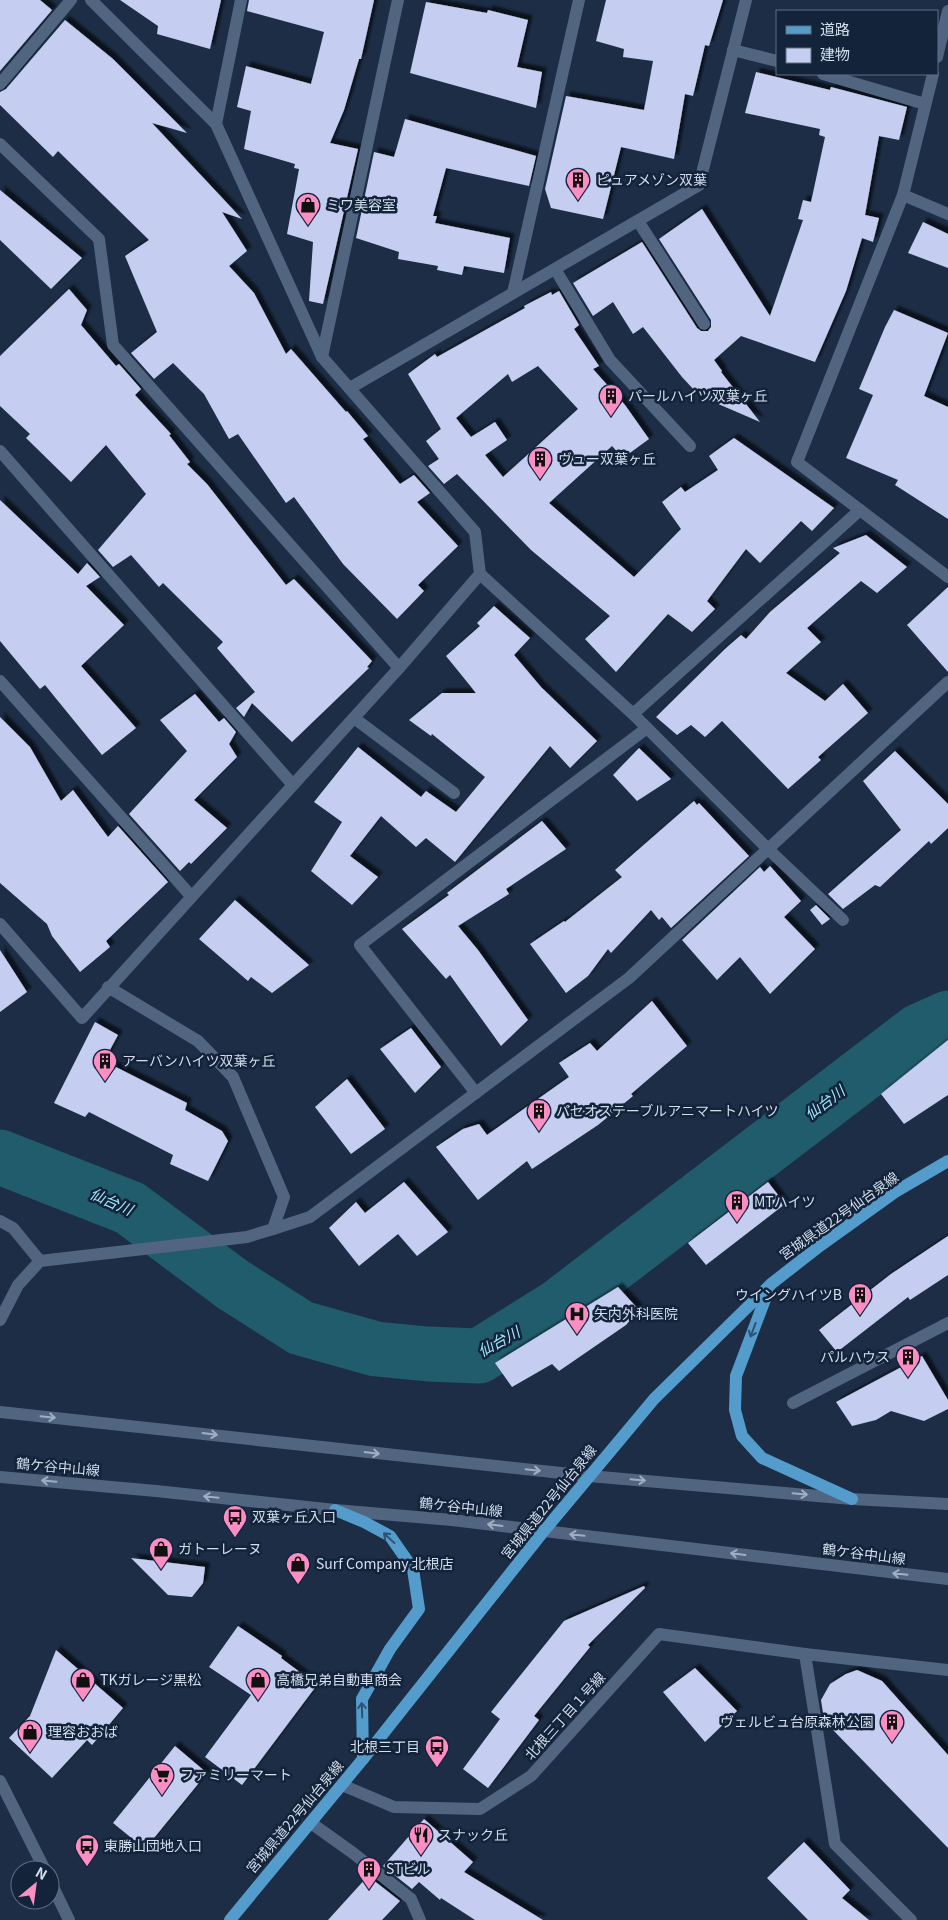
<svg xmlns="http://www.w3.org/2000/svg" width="948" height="1920" font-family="Georgia,'Noto Sans JP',serif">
	<defs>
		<filter id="shadow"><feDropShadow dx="4.5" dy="-4.5" stdDeviation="1" flood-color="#0009"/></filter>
	</defs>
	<rect width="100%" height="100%" fill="#1c2d45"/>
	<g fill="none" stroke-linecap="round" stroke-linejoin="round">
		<polyline stroke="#205c6c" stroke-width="55" points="0,1157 130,1208 232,1284 301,1328 376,1349 428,1354 479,1356 559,1306 919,1031 948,1018"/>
	</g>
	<g fill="#c5cdf0" fill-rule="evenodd" filter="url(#shadow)">
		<polygon points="0,0 40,0 52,10 0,71"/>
		<polygon points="120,0 221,0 210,49 157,34 158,26"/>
		<polygon points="249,0 374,0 361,59 359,59 344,110 330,143 358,149 323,304 309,301 313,242 287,234 299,169 294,168 295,164 244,149 251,111 237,107 246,66 311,84 324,32 247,11"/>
		<polygon points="606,0 723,0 709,46 705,45 693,96 685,94 674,159 621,147 603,219 551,208 545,189 566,96 644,110 653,61 623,57 624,49 596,41"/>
		<polygon points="426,2 487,13 488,10 528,20 517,67 542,72 536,108 410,73"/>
		<polygon points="65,20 113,59 187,133 152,123 242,219 222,212 247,251 229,266 254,293 286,354 291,349 346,412 347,411 368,436 363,439 400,484 414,475 430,493 417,502 458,546 418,585 424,591 397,619 343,564 294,497 286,503 238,434 229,439 204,394 173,363 154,379 131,353 157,332 125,256 149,240 58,151 53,157 0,105 0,92 6,89"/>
		<polygon points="756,72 830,90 831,87 907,107 899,140 879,136 865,215 879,218 873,242 862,238 846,291 815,362 741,336 714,360 722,371 721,372 760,422 709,400 699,388 695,391 682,377 643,327 633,334 613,302 593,316 573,283 642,242 697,328 701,331 708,331 711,327 711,320 659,239 702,209 770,316 803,220 798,219 803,200 811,202 825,137 819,135 820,129 745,113"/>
		<polygon points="405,119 536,156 529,186 446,168 433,216 437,216 435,223 510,238 504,273 464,266 462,275 437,270 438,266 398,259 399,252 356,238 374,152 394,157"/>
		<polygon points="0,190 82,258 51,289 0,240"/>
		<polygon points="923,222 948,234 948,268 908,253"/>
		<polygon points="69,289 87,310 81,325 116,366 119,364 141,389 135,395 171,434 169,435 190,462 187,464 207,484 286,585 294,579 372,661 367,667 369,668 292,742 252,703 244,717 236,708 255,692 217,648 223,642 163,583 159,587 131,555 113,567 98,550 146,494 106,445 71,482 26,438 30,434 0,406 0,356"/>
		<path d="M559,291L579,325L574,329L599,366L593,369L625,405L649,439L623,458L612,446L549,503L634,577L681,529L662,502L681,487L685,492L718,470L709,456L734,438L834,508L812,531L801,521L760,563L746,549L707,601L715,609L692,632L668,614L616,672L585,639L610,616L531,550L457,474L444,484L428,466L439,459L426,441L441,429L408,374L435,354L437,357L525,308L524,306L551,292L552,295ZM538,366L578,409L503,477L485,455L507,440L495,422L471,437L456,418L508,374L512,382Z"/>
		<polygon points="894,310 948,333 924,396 948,407 948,519 895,485 898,480 846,458 873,395 859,389 885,327"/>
		<polygon points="0,500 78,574 87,563 100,577 86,586 124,625 81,666 136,728 102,755 45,685 40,689 0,641"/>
		<polygon points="866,535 907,567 877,593 861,581 807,628 821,642 786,673 825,701 843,684 868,713 818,757 821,760 788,789 722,721 705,737 691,725 677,735 656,717 725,649 741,635 746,639 770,612 840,553 833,548"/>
		<polygon points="948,587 948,672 907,625"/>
		<polygon points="494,606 530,638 514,655 541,687 597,741 570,768 550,746 455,862 426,838 416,847 381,816 350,856 378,877 352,905 311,871 342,822 314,802 358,747 421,797 426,791 456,812 485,777 432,734 431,736 409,720 442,693 476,693 446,656 480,626 477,623"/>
		<polygon points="195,694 219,722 224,718 236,732 229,744 237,757 194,800 227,828 191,864 189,862 180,871 129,814 187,751 160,720"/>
		<polygon points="0,717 30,747 61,801 73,790 108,837 118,826 168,882 106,941 110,947 80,972 52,936 47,924 0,883"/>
		<polygon points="639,748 671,779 637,801 613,775"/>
		<polygon points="895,751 948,804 948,828 931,844 929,841 880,887 875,885 843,909 828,894 901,830 863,781"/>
		<polygon points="694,801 697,805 699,803 749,856 671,928 662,917 659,920 651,910 611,953 608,949 588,976 566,993 530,944 564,921 565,922 622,877 615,870"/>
		<polygon points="542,821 566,849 506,889 509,894 458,926 478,950 528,1020 501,1046 450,975 446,979 402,929 449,895 447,893"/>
		<polygon points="770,866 801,901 784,917 815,949 770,994 740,957 717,980 682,940 760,867 764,872"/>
		<polygon points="235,900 309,965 272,993 251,977 248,981 199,939"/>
		<polygon points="816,905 830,919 822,925 810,910"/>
		<polygon points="0,950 27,992 0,1012"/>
		<polygon points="652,1001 687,1046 631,1094 633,1096 598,1125 532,1169 527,1161 478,1200 436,1147 463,1129 479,1124 487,1135 569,1077 559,1063 590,1043 597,1051"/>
		<polygon points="95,1022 118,1035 104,1061 187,1103 185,1110 222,1131 228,1141 208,1181 170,1164 173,1155 89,1112 85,1117 54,1103"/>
		<polygon points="411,1028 441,1067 415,1093 380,1049"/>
		<polygon points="948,1040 948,1095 904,1124 881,1094"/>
		<polygon points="347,1079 385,1129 351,1154 315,1107"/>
		<polygon points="404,1182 448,1232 417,1256 398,1234 359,1266 329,1228 356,1202 365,1213"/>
		<polygon points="768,1182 785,1204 706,1265 688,1243"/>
		<polygon points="948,1236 948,1275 910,1300 908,1297 837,1352 819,1330 891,1274"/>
		<polygon points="618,1287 639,1310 626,1325 559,1371 552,1364 512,1387 495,1363"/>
		<polygon points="922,1356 948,1400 948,1409 924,1421 891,1411 876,1420 852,1426 836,1402"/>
		<polygon points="131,1558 205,1567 203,1583 192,1597 168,1595"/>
		<polygon points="644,1586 645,1588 588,1645 590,1647 534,1716 539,1720 488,1788 463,1769 500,1719 491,1712 564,1621"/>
		<polygon points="238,1626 282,1656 281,1658 317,1685 242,1785 205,1757 251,1695 209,1667"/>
		<polygon points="56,1650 123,1708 92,1745 87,1740 52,1778 9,1738 30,1716"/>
		<polygon points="695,1668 737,1711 705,1742 663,1692"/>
		<polygon points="857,1670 882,1681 948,1755 948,1848 834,1731 823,1713 821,1700 830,1684 846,1674"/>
		<polygon points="175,1746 207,1773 145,1849 113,1823"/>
		<polygon points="424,1819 473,1862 464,1872 543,1920 475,1920 441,1898 440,1900 419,1882 412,1889 383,1866"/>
		<polygon points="804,1842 850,1890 842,1898 869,1920 808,1920 767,1878"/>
		<polygon points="368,1876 400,1901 382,1920 328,1920"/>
	</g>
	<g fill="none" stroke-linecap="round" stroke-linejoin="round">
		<g stroke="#526580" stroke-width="12">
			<polyline points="903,195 948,214"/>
			<polyline points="638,221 704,324"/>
			<polyline points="555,269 610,360 690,446"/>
			<polyline points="354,718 454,793"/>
			<polyline points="476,1093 360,945 647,728"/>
			<polyline points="805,1654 948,1670"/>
			<polyline points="311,1823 353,1853 411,1899 420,1920"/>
		</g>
		<g stroke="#526580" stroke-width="12">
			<polyline points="733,50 777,61"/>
			<polyline points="937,57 948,11"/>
			<polyline points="823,74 925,104"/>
			<polyline points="933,74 903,195 797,462 948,577"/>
			<polyline points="0,84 71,0"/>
			<polyline points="216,124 241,0"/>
			<polyline points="0,144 99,239 113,345 399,668"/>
			<polyline points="513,293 579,0"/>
			<polyline points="322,357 398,0"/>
			<polyline points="350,388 699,185 746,0"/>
			<polyline points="0,451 293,785"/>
			<polyline points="480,574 633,714 768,849 843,920"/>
			<polyline points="0,681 191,896"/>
			<polyline points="633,714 860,510"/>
			<polyline points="0,924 82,1018 399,668 480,574 475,532 322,357 216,124 91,0"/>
			<polyline points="0,1221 13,1228 40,1261"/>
			<polyline points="273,1229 310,1217 629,978 948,682"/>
			<polyline points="0,1320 18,1285 40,1261 247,1237 273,1229 284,1197 233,1077 198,1041 108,987"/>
			<polyline points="793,1403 948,1323"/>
			<polyline points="342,1785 394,1807 480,1809 531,1776 659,1634 805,1654 835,1844 911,1920"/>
		</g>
		<g stroke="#526580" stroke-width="12">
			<polyline points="0,1412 589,1476 852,1499 948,1504"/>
			<polyline points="0,1477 156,1491 335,1510 452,1520 948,1579"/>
			<polyline points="0,1781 45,1870"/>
			<polyline points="50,1881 69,1920"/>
		</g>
		<g stroke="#539ccc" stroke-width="12">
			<polyline points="769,1289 736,1376 735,1410 742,1436 762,1458 852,1499"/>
			<polyline points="335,1510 364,1522 390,1536 413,1569 419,1609 390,1649 362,1699 363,1759"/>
			<polyline points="230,1920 363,1759 543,1532 654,1399 771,1284 821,1245 895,1192 948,1161"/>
		</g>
	</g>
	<defs><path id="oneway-shaft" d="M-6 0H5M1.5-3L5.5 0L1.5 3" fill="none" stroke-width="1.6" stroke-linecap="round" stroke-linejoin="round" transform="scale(1.25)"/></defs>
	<g stroke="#2d5374">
		<use href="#oneway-shaft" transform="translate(753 1330) rotate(111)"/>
		<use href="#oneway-shaft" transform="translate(389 1538) rotate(-137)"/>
		<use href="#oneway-shaft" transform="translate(362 1710) rotate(-92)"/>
	</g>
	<g stroke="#9faec1">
		<use href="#oneway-shaft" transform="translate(48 1417) rotate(6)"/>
		<use href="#oneway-shaft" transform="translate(210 1434) rotate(7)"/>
		<use href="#oneway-shaft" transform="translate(372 1453) rotate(7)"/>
		<use href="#oneway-shaft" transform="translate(533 1470) rotate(6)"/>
		<use href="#oneway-shaft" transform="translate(638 1480) rotate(5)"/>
		<use href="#oneway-shaft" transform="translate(49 1481) rotate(-175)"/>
		<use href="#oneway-shaft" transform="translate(800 1494) rotate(5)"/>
		<use href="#oneway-shaft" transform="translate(211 1497) rotate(-174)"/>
		<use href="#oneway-shaft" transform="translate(495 1525) rotate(-173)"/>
		<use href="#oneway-shaft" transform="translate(577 1535) rotate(-174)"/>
		<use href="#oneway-shaft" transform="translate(738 1554) rotate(-173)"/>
		<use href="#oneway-shaft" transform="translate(900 1574) rotate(-174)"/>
	</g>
	<defs>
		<g id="building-pin" transform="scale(1.25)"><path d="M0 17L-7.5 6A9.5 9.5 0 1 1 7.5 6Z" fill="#fb8fc4" stroke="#13233a"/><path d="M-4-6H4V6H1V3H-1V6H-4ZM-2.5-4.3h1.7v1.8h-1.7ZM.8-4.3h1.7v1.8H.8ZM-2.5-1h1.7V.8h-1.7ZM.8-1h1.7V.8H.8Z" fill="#111"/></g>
		<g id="shop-pin" transform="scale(1.25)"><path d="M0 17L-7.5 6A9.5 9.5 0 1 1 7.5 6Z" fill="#fb8fc4" stroke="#13233a"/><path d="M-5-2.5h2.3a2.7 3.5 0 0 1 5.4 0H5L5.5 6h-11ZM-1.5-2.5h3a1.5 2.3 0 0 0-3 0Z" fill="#111"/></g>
		<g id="hospital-pin" transform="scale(1.25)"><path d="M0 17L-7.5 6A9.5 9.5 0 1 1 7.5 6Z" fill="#fb8fc4" stroke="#13233a"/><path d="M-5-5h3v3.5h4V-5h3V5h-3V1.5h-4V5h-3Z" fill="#111"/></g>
		<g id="bus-pin" transform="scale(1.25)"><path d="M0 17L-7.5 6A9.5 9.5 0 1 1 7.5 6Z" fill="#fb8fc4" stroke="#13233a"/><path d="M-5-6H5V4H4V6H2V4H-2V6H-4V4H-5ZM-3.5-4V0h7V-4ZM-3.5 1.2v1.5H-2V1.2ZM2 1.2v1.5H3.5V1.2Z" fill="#111"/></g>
		<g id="supermarket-pin" transform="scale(1.25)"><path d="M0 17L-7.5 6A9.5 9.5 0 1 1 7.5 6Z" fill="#fb8fc4" stroke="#13233a"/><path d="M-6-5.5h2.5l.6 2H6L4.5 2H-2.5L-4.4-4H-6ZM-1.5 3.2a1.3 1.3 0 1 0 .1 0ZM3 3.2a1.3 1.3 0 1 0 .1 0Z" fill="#111"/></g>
		<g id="restaurant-pin" transform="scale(1.25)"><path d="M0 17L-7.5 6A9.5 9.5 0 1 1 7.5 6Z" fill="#fb8fc4" stroke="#13233a"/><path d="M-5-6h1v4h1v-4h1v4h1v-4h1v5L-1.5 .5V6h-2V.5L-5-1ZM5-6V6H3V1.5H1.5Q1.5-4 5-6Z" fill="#111"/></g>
	</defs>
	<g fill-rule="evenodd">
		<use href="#building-pin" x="578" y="180"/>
		<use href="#shop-pin" x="308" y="205"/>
		<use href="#building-pin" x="611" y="396"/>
		<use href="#building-pin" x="540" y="459"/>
		<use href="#building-pin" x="105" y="1061"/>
		<use href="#building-pin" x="539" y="1111"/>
		<use href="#building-pin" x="737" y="1202"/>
		<use href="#building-pin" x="860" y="1295"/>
		<use href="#hospital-pin" x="577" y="1314"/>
		<use href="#building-pin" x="908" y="1357"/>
		<use href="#bus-pin" x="235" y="1517"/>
		<use href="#shop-pin" x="161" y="1549"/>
		<use href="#shop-pin" x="298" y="1564"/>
		<use href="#shop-pin" x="83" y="1680"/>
		<use href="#shop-pin" x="258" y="1680"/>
		<use href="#building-pin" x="892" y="1722"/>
		<use href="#shop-pin" x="30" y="1732"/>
		<use href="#bus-pin" x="437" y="1747"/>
		<use href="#supermarket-pin" x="162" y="1775"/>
		<use href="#restaurant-pin" x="421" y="1835"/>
		<use href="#bus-pin" x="87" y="1846"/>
		<use href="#building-pin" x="369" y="1869"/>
	</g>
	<g text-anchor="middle" stroke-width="5" stroke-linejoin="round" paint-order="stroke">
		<g font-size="14" fill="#d3deed" stroke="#13233a" text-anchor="start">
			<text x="596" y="185">ピュアメゾン双葉</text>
			<text x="326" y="210">ミワ美容室</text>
			<text x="628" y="401">パールハイツ双葉ヶ丘</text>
			<text x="558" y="464">ヴュー双葉ヶ丘</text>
			<text x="122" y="1066">アーバンハイツ双葉ヶ丘</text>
			<text x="556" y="1116">パセオステーブルアニマートハイツ</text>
			<text x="754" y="1207">MTハイツ</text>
			<text x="842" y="1300" text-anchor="end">ウイングハイツB</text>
			<text x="594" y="1319">矢内外科医院</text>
			<text x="890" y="1362" text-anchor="end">パルハウス</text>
			<text x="252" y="1522">双葉ヶ丘入口</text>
			<text x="178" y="1554">ガトーレーヌ</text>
			<text x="316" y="1569">Surf Company 北根店</text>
			<text x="100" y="1685">TKガレージ黒松</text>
			<text x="276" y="1685">高橋兄弟自動車商会</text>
			<text x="874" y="1727" text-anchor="end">ヴェルビュ台原森林公園</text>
			<text x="48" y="1737">理容おおば</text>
			<text x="420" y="1752" text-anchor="end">北根三丁目</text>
			<text x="180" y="1780">ファミリーマート</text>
			<text x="438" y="1840">スナック丘</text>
			<text x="104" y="1851">東勝山団地入口</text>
			<text x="386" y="1874">STビル</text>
		</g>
		<g font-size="14" fill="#d3deed" stroke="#13233a">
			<text transform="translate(839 1216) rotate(-35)" y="5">宮城県道22号仙台泉線</text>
			<text transform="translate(58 1467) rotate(5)" y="5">鶴ケ谷中山線</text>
			<text transform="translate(549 1502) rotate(-51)" y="5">宮城県道22号仙台泉線</text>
			<text transform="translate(461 1507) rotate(6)" y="5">鶴ケ谷中山線</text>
			<text transform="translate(864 1554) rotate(7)" y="5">鶴ケ谷中山線</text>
			<text transform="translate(565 1716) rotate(-48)" y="5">北根三丁目１号線</text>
			<text transform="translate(295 1817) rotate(-50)" y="5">宮城県道22号仙台泉線</text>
		</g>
		<g font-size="15" font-style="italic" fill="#a0e7fc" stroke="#13233a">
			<text transform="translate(825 1103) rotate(-37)" y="5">仙台川</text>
			<text transform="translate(111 1202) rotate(24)" y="5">仙台川</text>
			<text transform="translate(499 1342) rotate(-29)" y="5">仙台川</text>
		</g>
	</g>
	<rect x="776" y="10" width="162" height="65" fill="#13233a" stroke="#606e82"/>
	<rect x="786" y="26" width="25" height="8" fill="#539ccc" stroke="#606e82"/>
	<text x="820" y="35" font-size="15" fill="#d3deed">道路</text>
	<rect x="786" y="48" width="25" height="15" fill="#c5cdf0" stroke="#606e82"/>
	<text x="820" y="60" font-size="15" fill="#d3deed">建物</text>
	<g transform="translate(35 1885) rotate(29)"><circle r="24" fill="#13233a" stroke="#606e82"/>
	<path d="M0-4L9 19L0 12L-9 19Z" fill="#fb8fc4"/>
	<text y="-8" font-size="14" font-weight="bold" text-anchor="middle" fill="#d3deed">N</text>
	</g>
</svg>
